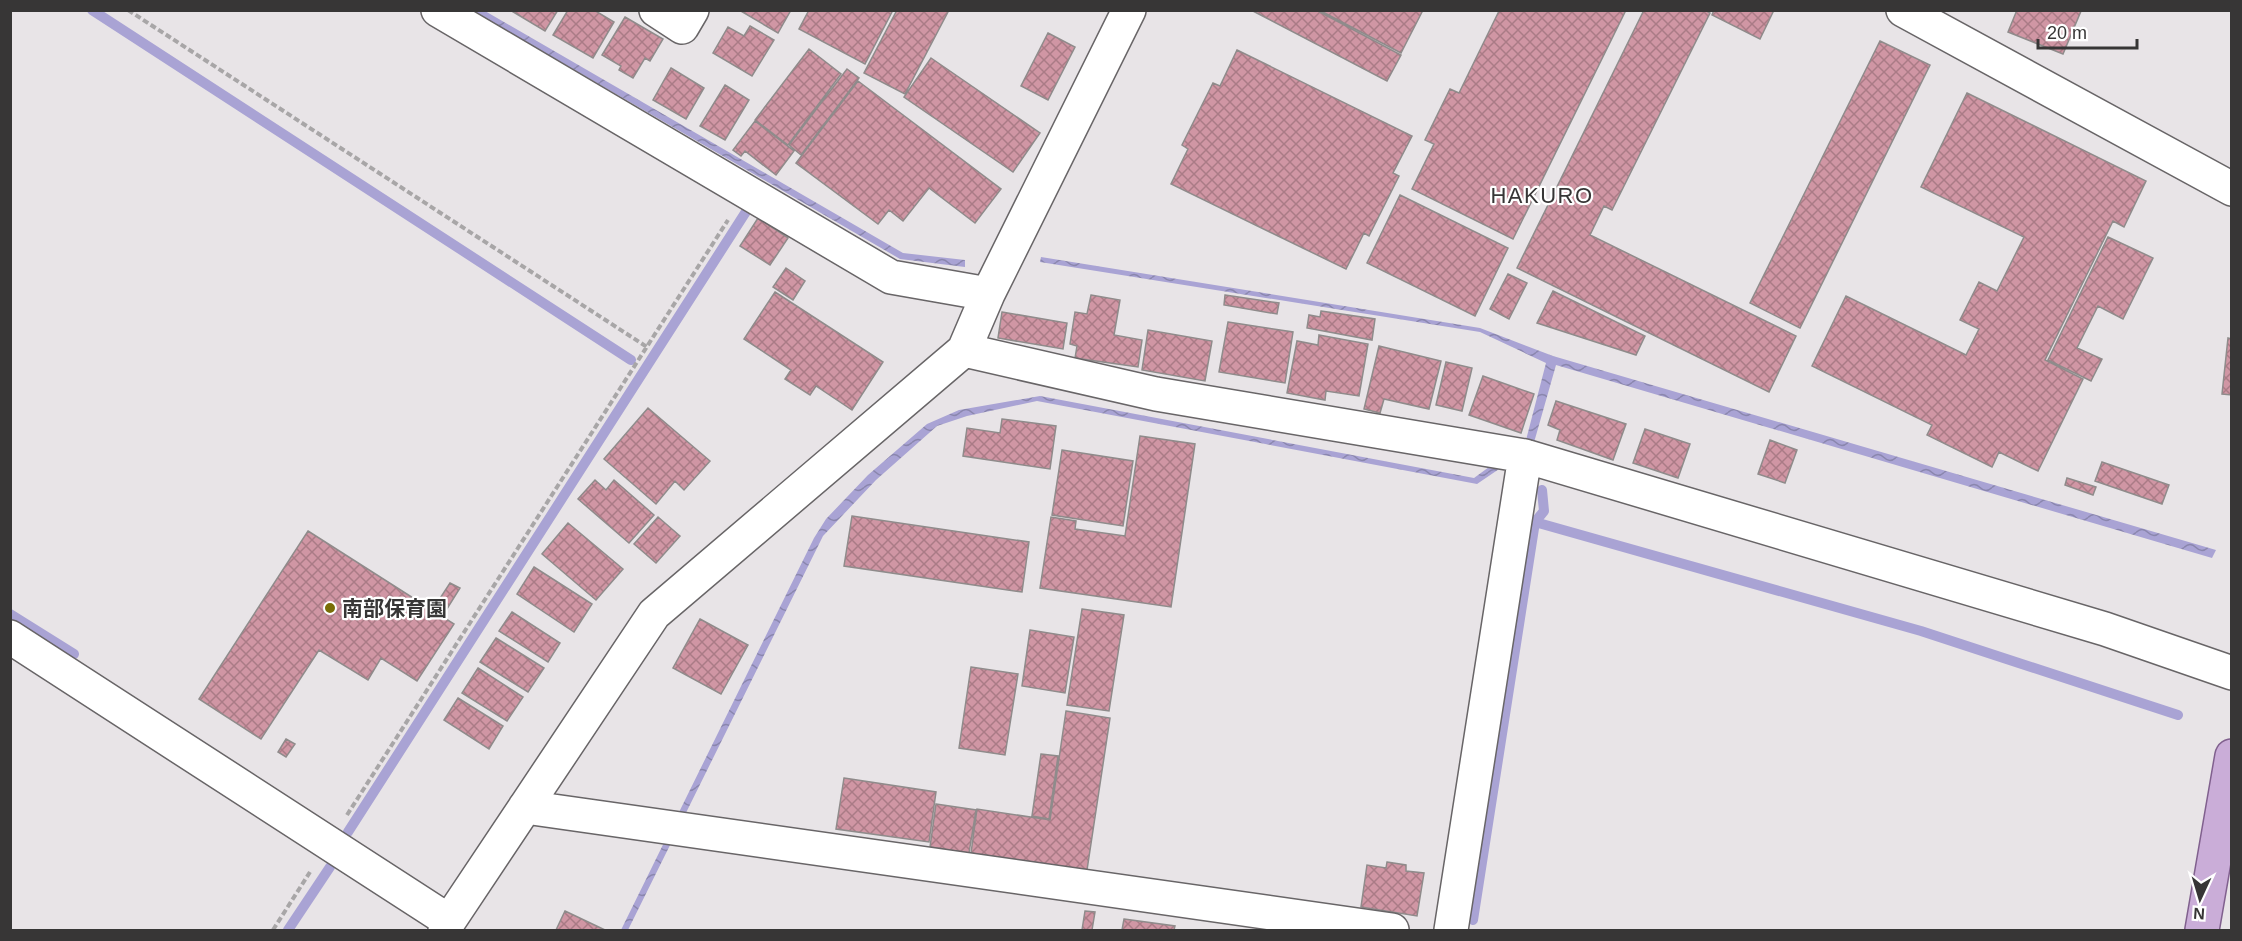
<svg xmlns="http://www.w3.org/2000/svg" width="2242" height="941" font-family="Helvetica,'Noto Sans JP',sans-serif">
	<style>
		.water { fill: url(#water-waves) }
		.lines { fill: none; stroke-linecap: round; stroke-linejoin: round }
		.stream { stroke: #a9a3d4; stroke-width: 10 }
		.building { fill: url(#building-cross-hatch); stroke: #8f8b8b; stroke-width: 1.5 }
		.minor-casing { stroke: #686567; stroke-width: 36 }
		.major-casing { stroke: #80608e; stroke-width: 36 }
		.path { stroke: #a8a6a7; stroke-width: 4; stroke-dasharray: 6 3; stroke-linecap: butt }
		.minor { stroke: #fff; stroke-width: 33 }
		.major { stroke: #caadd8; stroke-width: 33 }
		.poi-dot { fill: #796d07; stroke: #fff; stroke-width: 2 }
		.labels { text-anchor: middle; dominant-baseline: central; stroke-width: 4.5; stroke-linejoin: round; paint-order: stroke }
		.poi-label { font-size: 21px; font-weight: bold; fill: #373636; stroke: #fff; text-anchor: start }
		.neighbourhood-label { font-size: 22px; letter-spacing: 1.5px; fill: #373636; stroke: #fff }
	</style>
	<defs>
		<pattern id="water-waves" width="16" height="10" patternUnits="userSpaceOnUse" patternTransform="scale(1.5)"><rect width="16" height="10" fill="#a9a3d4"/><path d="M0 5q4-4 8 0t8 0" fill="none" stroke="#8a86ad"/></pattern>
		<pattern id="building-cross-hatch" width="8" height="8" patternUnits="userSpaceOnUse" patternTransform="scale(1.5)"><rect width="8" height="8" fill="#d096a4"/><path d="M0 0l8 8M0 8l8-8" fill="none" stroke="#aa7b86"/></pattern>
	</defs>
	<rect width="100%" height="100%" fill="#e8e4e7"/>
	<path class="water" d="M473,11H485L903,253L965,260V267L900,259Z
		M1041,257L1480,328L1553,356L2216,550L2212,558L1556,365L1533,446L1477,484L1037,401L967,416L937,426L876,480L823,536L628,930H621L814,538L826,519L868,475L927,424L959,410L1040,396L1474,478L1526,440L1546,363L1480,332L1040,262Z"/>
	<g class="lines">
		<path class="stream" d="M92,10L631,360
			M1535,522L1921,631L2178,715
			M10,614L74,654
			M348,832L749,207
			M1473,920L1535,522L1544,511L1542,490
			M288,930L330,867"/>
	</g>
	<path class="building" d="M510,10H558L545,31Z
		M568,10H594L614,22L593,58L553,35Z
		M739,10H791L778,33Z
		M809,10H893L865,64L799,29Z
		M897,10H949L905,94L864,73Z
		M1251,10H1316L1401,55L1387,81Z
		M1319,10H1423L1401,53Z
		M1498,10H1626L1513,239L1412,189L1434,144L1425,140L1450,89L1459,93L1499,11Z
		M1644,10H1705L1710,13L1612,210L1604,206L1590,235L1796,336L1769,392L1517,268Z
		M1714,10H1774L1760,39L1712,15Z
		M2017,10H2079L2081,11L2063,54L2008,32Z
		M625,17L663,39L650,61L645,58L633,78L619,70L621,66L602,55Z
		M750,26L774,40L752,76L713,53L728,27L744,36Z
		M1048,33L1075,47L1048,100L1021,86Z
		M1880,41L1930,65L1800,328L1750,303Z
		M809,49L841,74L788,145L755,120Z
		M1237,50L1412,136L1393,173L1399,176L1369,236L1364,233L1346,269L1171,184L1188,149L1182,145L1213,83L1220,86Z
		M931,58L1040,133L1013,172L904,97Z
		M671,68L704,88L686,119L653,100Z
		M847,69L859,78L801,155L789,145Z
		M858,81L1001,189L975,223L929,188L903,221L889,210L878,224L796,163Z
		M725,85L749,100L725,140L700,126Z
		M1967,93L2146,181L2124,227L2113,221L2045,360L2083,379L2038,471L1999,452L1992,467L1927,435L1932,425L1812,366L1846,296L1966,355L1979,329L1960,320L1979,282L1997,291L2024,237L1921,187Z
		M755,121L794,151L776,175L745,151L741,156L733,150Z
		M1400,195L1508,248L1475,316L1367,263Z
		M758,218L788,238L770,265L740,246Z
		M2108,237L2153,258L2123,319L2098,306L2077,348L2102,359L2091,381L2048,360Z
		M786,268L805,281L793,300L773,287Z
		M1508,274L1527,283L1509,319L1490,309Z
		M1553,291L1645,336L1636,355L1537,323Z
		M775,292L883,362L852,410L816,386L810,395L785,379L791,370L744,339Z
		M1091,295L1120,300L1114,335L1142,340L1138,367L1075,358L1077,346L1070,344L1075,312L1087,314Z
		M1225,295L1279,303L1277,314L1224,305Z
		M1321,311L1375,319L1372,340L1307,328L1309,315L1320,317Z
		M1002,312L1067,323L1063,349L998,338Z
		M1228,322L1293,332L1285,383L1219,372Z
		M1148,330L1212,341L1205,381L1142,370Z
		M1319,335L1368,344L1359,396L1326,391L1325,400L1287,393L1297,341L1318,345Z
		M2228,338L2232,339V395L2222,394Z
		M1379,346L1441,361L1429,409L1384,399L1380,413L1364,409Z
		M1446,362L1472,368L1462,411L1436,405Z
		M1483,376L1534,394L1521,433L1469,415Z
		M1556,401L1626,424L1613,460L1557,440L1560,430L1548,425Z
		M648,408L710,461L684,490L675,481L656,504L604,459Z
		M1002,419L1056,426L1050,469L963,456L967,428L1000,433Z
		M1645,429L1690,444L1678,478L1633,463Z
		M1140,436L1195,444L1171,607L1040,588L1051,517L1076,521L1075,529L1125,536Z
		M1770,440L1797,450L1785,483L1758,474Z
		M1062,450L1133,461L1123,526L1052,515Z
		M2102,462L2169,485L2162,504L2095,481Z
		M2067,478L2096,487L2093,495L2065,485Z
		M595,480L606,490L614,480L654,515L629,543L578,499Z
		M852,516L1029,542L1022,592L844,566Z
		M658,517L680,536L656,563L634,544Z
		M568,523L623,569L596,600L542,554Z
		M308,531L454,624L417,681L381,658L368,680L319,650L261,739L199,699Z
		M534,567L592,604L574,632L517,594Z
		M450,583L460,588L445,612L435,606Z
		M1082,609L1124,615L1109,711L1067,705Z
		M512,612L560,643L548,662L499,631Z
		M700,619L748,645L721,694L673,668Z
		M1030,630L1074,637L1065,693L1022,686Z
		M496,638L544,668L528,692L480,662Z
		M971,667L1018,674L1005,755L959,748Z
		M478,668L523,697L507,721L462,693Z
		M458,698L503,726L489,749L444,720Z
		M1066,711L1110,718L1087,870L971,853L977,809L1050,820Z
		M286,739L295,744L286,757L278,752Z
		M1041,754L1058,756L1049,819L1032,816Z
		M844,778L936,792L929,842L836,829Z
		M936,804L976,810L969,853L930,847Z
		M1387,862L1406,865V871L1424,873L1417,916L1361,907L1367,865L1386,868Z
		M565,911L605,930H556Z
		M1085,911L1095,912L1092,930H1082Z
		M1124,919L1175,926L1174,930H1122Z"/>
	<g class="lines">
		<g class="minor-casing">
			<path id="minor" d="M438,10L891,277L988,294
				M656,10L682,27L692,10
				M1903,10L2232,189
				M964,350L1156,394L1525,456L2105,629L2232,673
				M10,637L449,921
				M525,807L1392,930
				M445,930L449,921L654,614L964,350L988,294L1129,10
				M1451,930L1525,456"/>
		</g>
		<g class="major-casing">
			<path id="major" d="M2202,930L2232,756"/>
		</g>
		<path class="path" d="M128,10L647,347
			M347,815L728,220
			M273,930L310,872"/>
		<use href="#minor" class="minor"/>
		<use href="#major" class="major"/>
	</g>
	<circle class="poi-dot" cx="330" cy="608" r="6"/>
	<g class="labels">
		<g class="poi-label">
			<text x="342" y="608">南部保育園</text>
		</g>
		<g class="neighbourhood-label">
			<text x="1542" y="195">HAKURO</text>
		</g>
	</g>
	<rect width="2242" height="941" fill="none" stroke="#373636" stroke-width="24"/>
	<g transform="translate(2200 899) rotate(184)" stroke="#ffffff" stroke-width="4.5" paint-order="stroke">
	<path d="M0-4.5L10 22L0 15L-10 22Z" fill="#373636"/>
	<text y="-9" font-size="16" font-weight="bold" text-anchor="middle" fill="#373636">N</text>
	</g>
	<path d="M2038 39v9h99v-9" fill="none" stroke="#373636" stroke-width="3"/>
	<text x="2047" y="39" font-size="18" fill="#373636" stroke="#ffffff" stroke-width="4.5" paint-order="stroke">20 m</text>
</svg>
